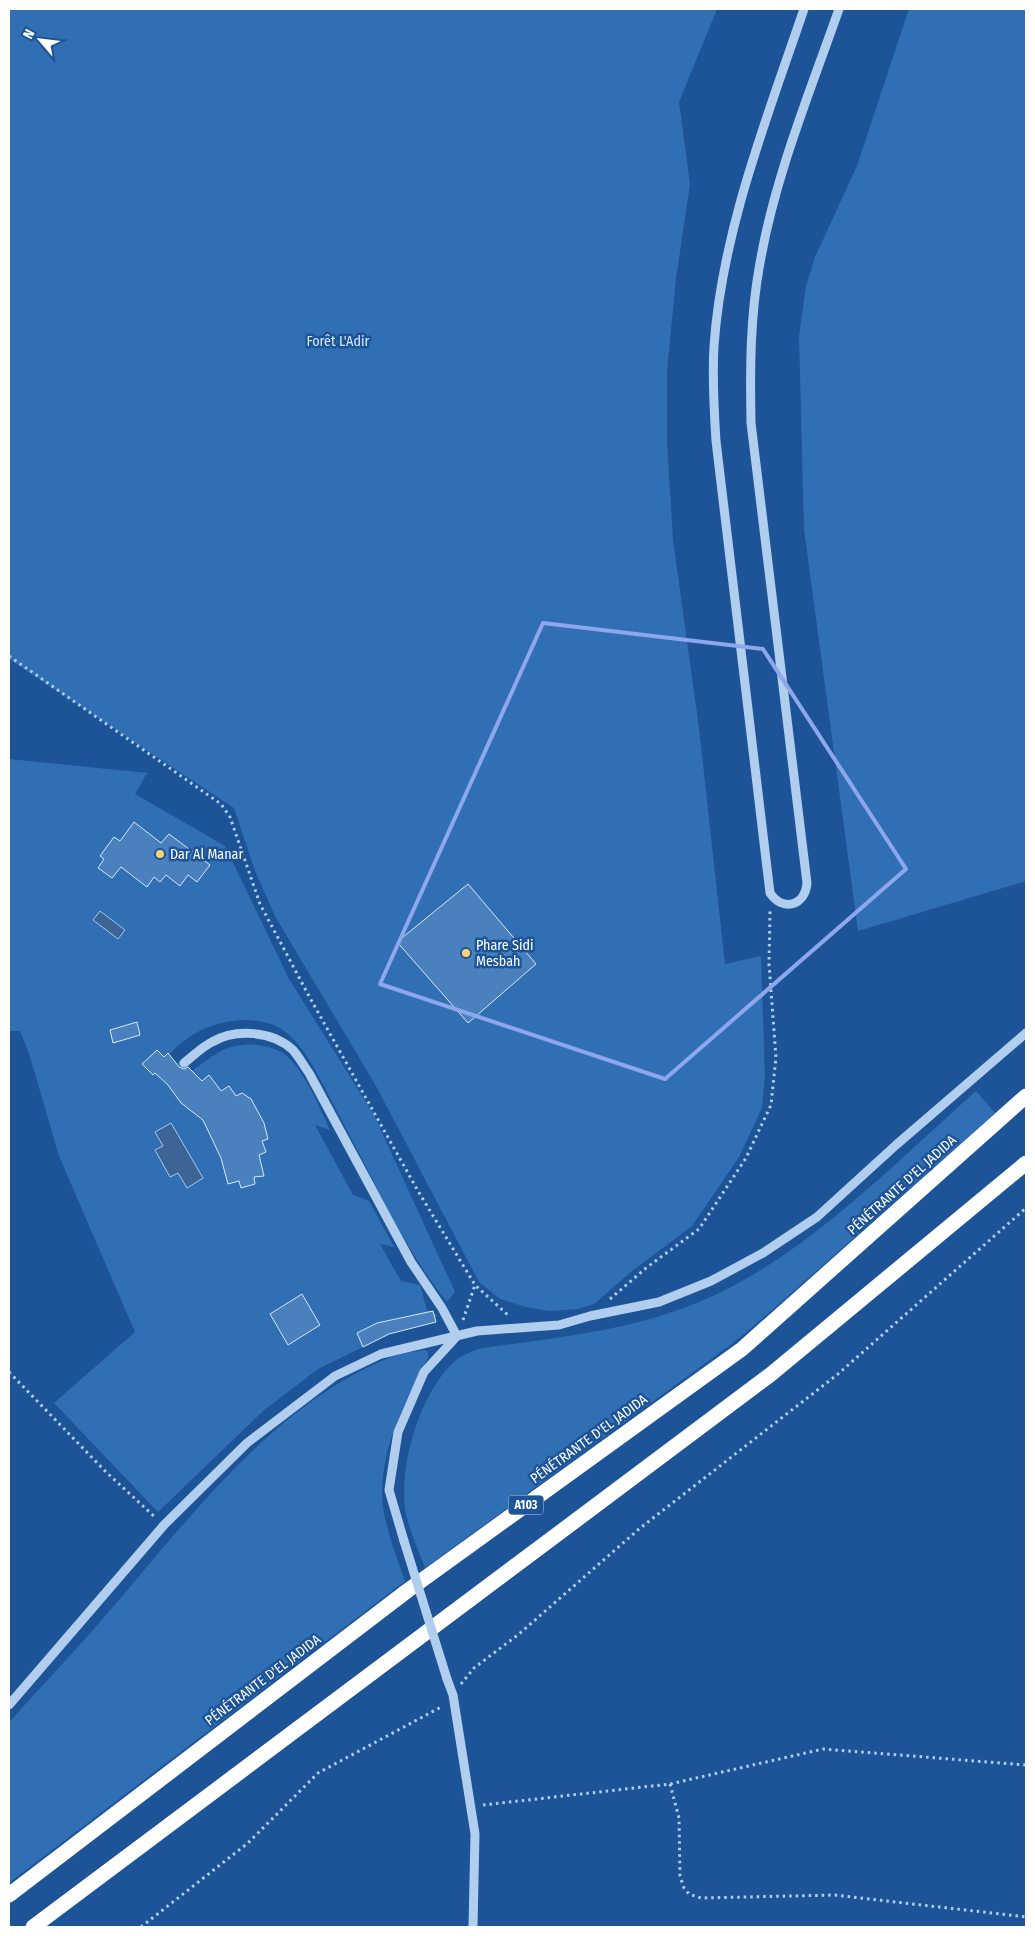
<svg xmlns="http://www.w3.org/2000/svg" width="1035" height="1936" font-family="'Fira Sans Condensed',sans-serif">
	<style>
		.green { fill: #316fb4 }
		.water { fill: #3c6494; stroke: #a4c9f1 }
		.building { fill: #4a80be; stroke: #d7e8fb }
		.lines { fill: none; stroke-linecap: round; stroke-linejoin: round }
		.path { stroke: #b1ceef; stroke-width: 3; stroke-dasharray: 2.5 4; stroke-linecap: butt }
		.minor { stroke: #b1ceef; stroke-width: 9 }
		.highway { stroke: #fff; stroke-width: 15 }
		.minor-bridge { stroke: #b1ceef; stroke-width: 9 }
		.marked { fill: none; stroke: #8ea6ec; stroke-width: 4; stroke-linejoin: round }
		.poi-dot { fill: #ffd26f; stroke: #1c5497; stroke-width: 2 }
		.labels { text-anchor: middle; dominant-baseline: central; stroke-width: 5; stroke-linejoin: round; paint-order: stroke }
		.shield { fill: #1c5497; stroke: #bbcce0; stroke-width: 1 }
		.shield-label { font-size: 12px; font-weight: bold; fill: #fff }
		.park-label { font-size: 14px; fill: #d7e8fb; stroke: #1c5497 }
		.poi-label { font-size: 14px; fill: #fff; stroke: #1c5497; text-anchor: start }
		.street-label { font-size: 14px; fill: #fff; stroke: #1c5497 }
	</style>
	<rect width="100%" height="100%" fill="#1c5497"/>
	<path class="green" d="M9,9H717L679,102L690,184L676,279L667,371V442L673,540L699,728L725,964L761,956L765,1076L762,1108L739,1157L692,1226L632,1271L594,1304L578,1309L549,1311L526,1307L500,1299L479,1282L376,1086L275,916L255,871L234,808L9,659Z
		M909,9H1026V881L858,931L804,529L799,336L806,286L815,257L857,166Z
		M9,759L147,773L135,794L225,846L289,979L374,1115L455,1292L447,1302C402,1246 373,1178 339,1115C325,1089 307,1047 283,1030C259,1014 220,1019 196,1033C186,1038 177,1047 169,1054L177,1063L181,1060L192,1071C201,1065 211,1056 221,1051C241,1041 274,1042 290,1059C307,1077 320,1108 330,1130L315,1125L353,1195L369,1201L394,1247L380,1244L401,1281L420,1285L427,1310L437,1315L430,1323L419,1326L416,1314L377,1323L357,1333L363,1347L318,1369L263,1411L158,1512L54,1403L135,1332L59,1156L29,1053L20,1031H9Z
		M976,1091L995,1113L771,1311L733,1343L425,1568C419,1551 410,1532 406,1514C397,1468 421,1389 457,1359C463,1355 471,1352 478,1349C543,1339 613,1333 675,1311C790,1273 887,1170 976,1091Z
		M425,1350L428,1352V1358C404,1403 377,1454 383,1507C387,1532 397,1558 405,1581L9,1883V1723C38,1689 70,1657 100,1622C183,1527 270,1405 391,1357C402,1353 414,1352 425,1350Z"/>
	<path class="water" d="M100,911L125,930L118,939L93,920Z
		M171,1123L203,1178L187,1188L178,1173L170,1177L155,1150L163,1146L155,1132Z"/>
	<path class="building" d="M134,822L161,843L169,834L210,865L197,882L188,875L180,886L166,875L160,882L154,877L147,887L121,867L112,878L98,868L104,859L100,856L114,837L120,841Z
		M468,884L536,964L468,1023L397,942Z
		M137,1022L140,1035L113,1043L110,1030Z
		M157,1050L164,1057L168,1053L179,1067L184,1069L188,1067L202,1081L209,1075L221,1091L229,1086L236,1096L242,1093L251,1099L264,1123L268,1139L262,1141L266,1152L259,1155L264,1176L254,1177L255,1184L241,1188L239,1181L228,1184L221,1158L203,1120L181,1103L168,1085L155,1073L153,1075L142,1064Z
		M302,1294L320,1325L288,1345L270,1314Z
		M433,1311L436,1322L389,1334L363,1347L357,1333L377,1323Z"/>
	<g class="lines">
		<path class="path" d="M9,656L221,804L230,817L260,904L310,998L418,1191L475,1285L508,1315
			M610,1299L646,1268L699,1229L746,1158L771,1105L776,1057L769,964L770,911
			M463,1320L475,1285
			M9,1372L106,1472L156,1518
			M461,1684L474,1668L519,1634L639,1529L838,1374L1026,1208
			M670,1784L679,1818L680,1876L684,1888L689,1894L701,1898L835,1895L1026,1917
			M483,1805L670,1784L823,1749L1026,1765
			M141,1927L248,1843L318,1773L443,1706"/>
		<path class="minor" d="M804,9C767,118 722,231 714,346C712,378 714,410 716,441L770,893C783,912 805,906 807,883L751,423C750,369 750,316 760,263C775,176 810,92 839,9
			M184,1063C193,1056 202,1047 212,1042C236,1028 273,1031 293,1050C299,1057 304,1066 309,1073L411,1262L442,1308L457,1336L424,1372L398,1432L389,1490L404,1541
			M447,1679L453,1695L475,1834L473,1927
			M9,1705L164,1525L247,1443L335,1376L381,1354L477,1331L559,1325L590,1316L659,1302L711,1281L763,1253L817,1217L896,1145L1026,1033"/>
		<path class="highway" d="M9,1895L407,1591L742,1349L1026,1096
			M33,1927L770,1375L1026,1163"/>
		<path class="minor-bridge" d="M404,1541L447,1679"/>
	</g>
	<path class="marked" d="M543,623L763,649L906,869L665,1079L380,984Z"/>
	<g class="poi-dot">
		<circle cx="160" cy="854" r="5"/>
		<circle cx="466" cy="953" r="5"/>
	</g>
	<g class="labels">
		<rect class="shield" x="508.5" y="1495.5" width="35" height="19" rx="4"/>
		<g class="shield-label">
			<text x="526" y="1505">A103</text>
		</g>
		<g class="park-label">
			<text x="338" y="341">Forêt L'Adir</text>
		</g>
		<g class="poi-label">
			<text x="170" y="854">Dar Al Manar</text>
			<text x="476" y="945">Phare Sidi<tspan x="476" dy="16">Mesbah</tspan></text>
		</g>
		<g class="street-label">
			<text transform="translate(902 1185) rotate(-42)">PÉNÉTRANTE D'EL JADIDA</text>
			<text transform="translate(589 1439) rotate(-36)">PÉNÉTRANTE D'EL JADIDA</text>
			<text transform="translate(263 1680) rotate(-37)">PÉNÉTRANTE D'EL JADIDA</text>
		</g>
	</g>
	<rect width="1035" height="1936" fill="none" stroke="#ffffff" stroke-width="20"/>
	<g transform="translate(40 40) rotate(298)" stroke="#1c5497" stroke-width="4" paint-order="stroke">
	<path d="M0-4L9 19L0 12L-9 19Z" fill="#ffffff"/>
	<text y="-8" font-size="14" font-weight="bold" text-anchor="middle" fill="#ffffff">N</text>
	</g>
</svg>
